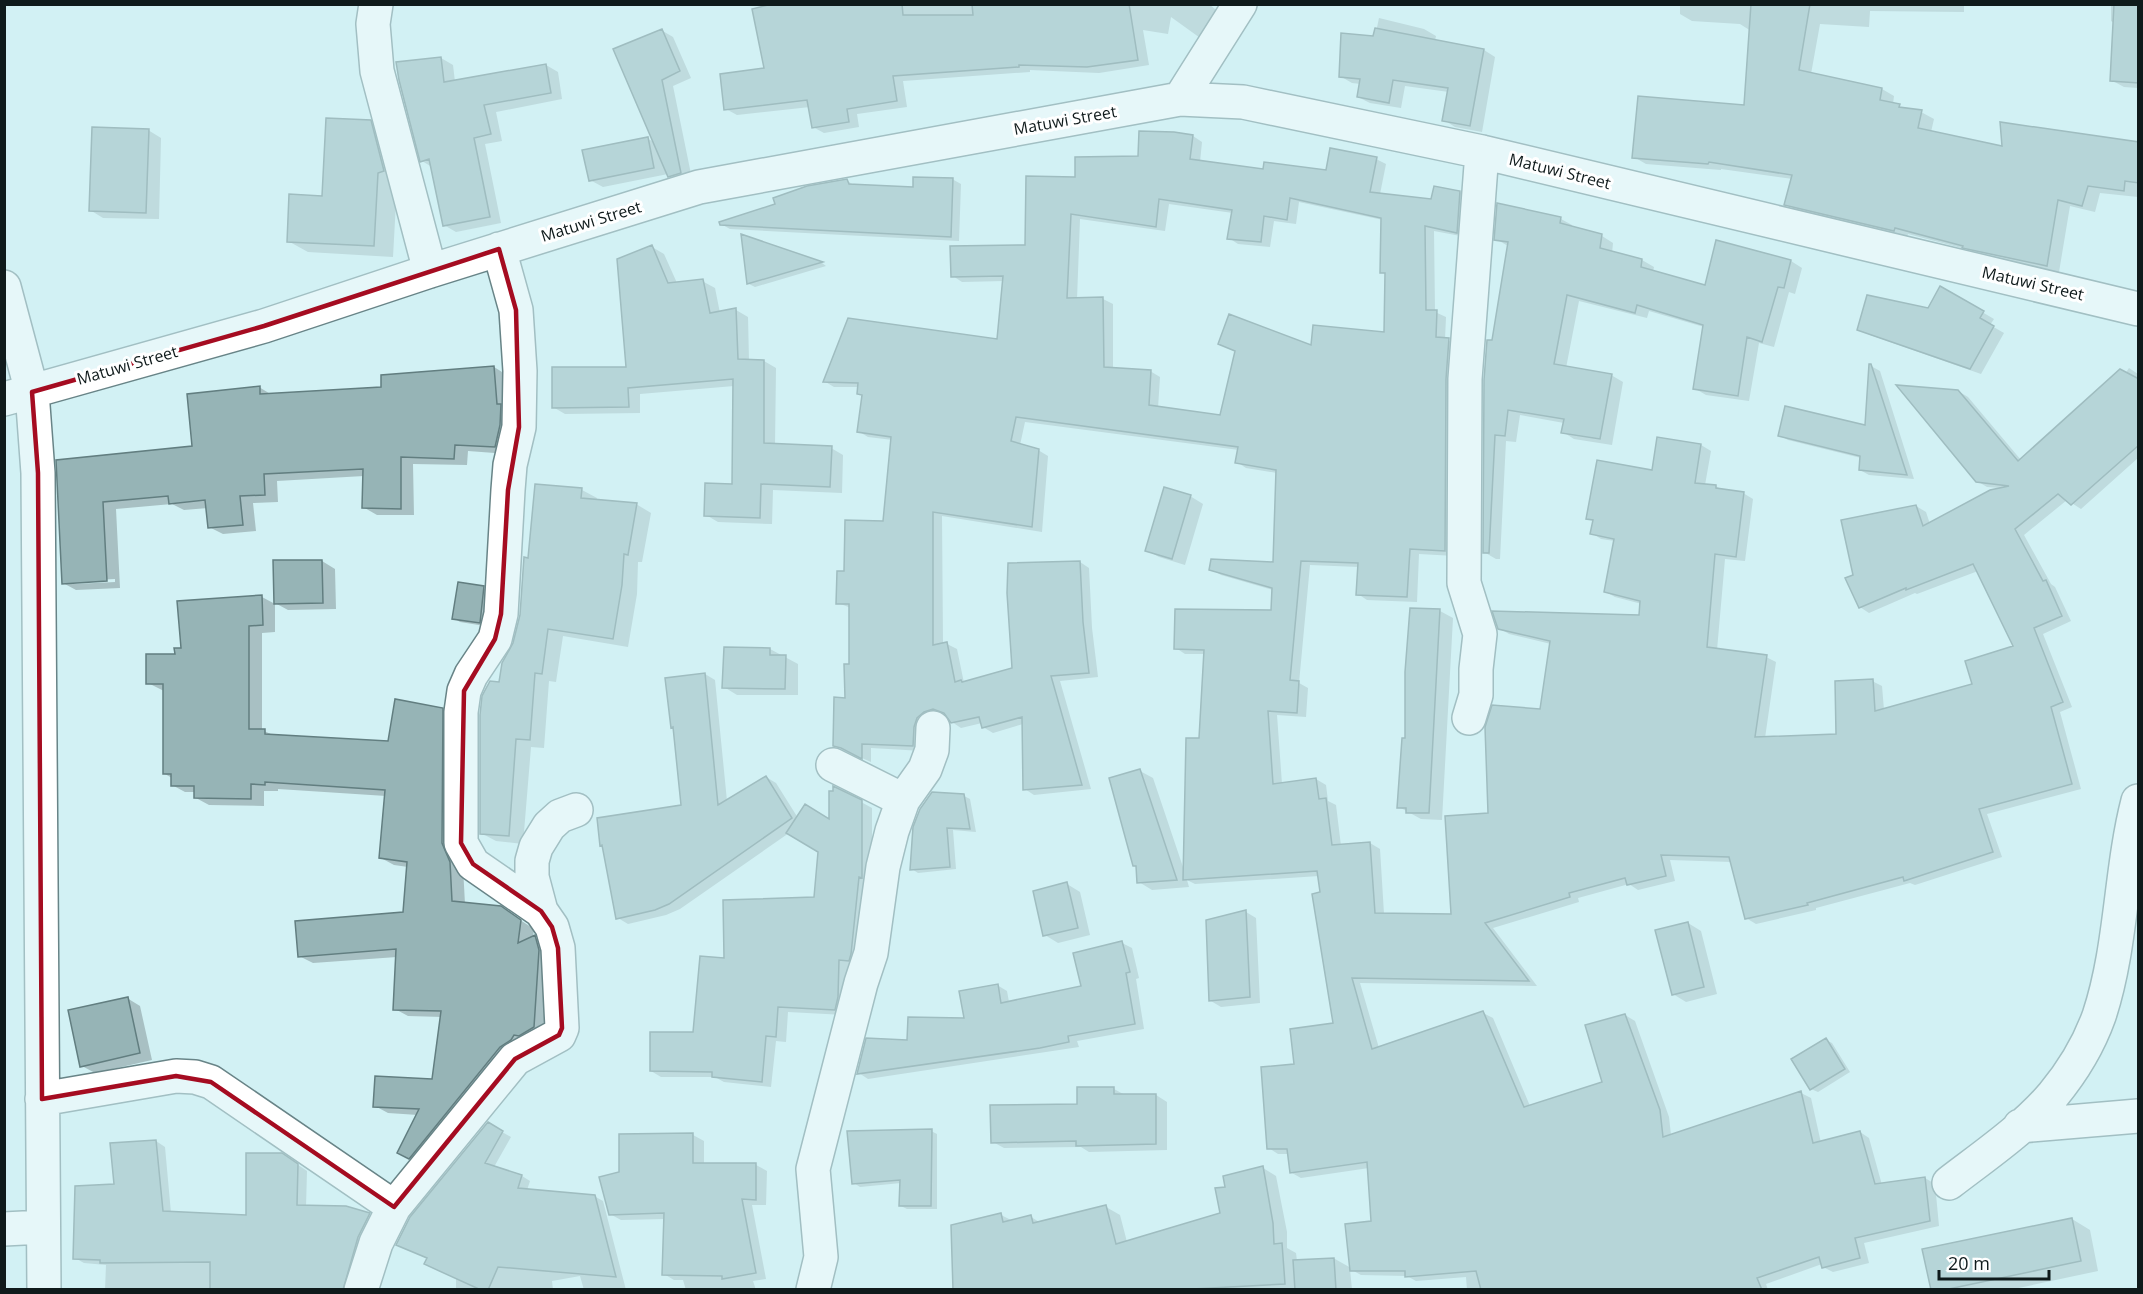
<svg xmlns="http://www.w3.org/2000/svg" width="2143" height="1294" font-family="'Open Sans',sans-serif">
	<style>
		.shadow { fill: #0003; fill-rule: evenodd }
		.building { fill: #96b4b6; stroke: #627e80; stroke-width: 1.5; fill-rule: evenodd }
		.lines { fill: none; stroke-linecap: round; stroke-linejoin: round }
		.minor-casing { stroke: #688487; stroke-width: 36 }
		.minor { stroke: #fff; stroke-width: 33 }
		.marked { fill: none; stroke: #a50c21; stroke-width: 4.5; stroke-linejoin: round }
		.labels { text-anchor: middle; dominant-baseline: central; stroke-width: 6; stroke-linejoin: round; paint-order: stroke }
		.street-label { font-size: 16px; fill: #0f1a1b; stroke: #fff }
	</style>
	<rect width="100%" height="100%" fill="#d2f1f4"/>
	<path class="shadow" d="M778,4H1209L1222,15L1203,40L1171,17L1168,34L1143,30L1149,65L1099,73L1030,70V72L903,81L907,107L857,114L859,127L824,133L813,127L810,107L737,115L726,109L766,70Z
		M1680,4H1964V12L1870,11L1869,27L1820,24L1811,74L1882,89L1894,96L1893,104L1906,109L1921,112L1934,119L1931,132L2003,148L2138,143V197L2100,193L2095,212L2070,206L2059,272L1976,254L1969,250L1908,234L1907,237L1799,212L1786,204L1793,179L1721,169V170L1646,164L1634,157L1746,106L1751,31L1740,24L1692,21L1680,14Z
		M2111,4H2138V88L2124,87L2111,80L2114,23L2111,21Z
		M1379,18L1424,29L1436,36L1435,41L1484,50L1495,57L1482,132L1455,127L1444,120L1449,92L1405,86L1401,108L1370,103L1358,97L1361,84L1352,83L1340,76L1375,37Z
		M661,30L673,37L691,78L673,86L692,179L681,183L668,174L603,187L590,180L648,139L654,142Z
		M441,58L453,65L455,82L546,65L558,72L562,99L496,112L502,141L485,144L501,223L456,232L444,225L432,167L422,161Z
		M370,122L390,133L397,184L393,257L308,252L288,241L323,197Z
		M148,130L161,138L159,219L103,218L90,210Z
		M1193,136L1202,142L1200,162L1264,171L1327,172L1376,159L1386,164L1380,194L1433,201L1460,192L1469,198L1466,237L1434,231L1435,312L1446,317L1445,339L1458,345L1455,556L1419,554L1417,602L1367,600L1358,594L1359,567L1310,565L1299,683L1308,688L1306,717L1277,715L1282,784L1316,779L1326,785L1328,801L1336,805L1341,846L1370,843L1380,849L1384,914L1453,915L1490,815L1541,711L1551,644L1509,634L1499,628L1640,617L1642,604L1615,597L1606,592L1615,541L1601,539L1592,533L1594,521L1588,518L1653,471L1658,439L1701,445L1711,451L1705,485L1715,486L1723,490L1743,493L1753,499L1745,561L1725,559L1717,650L1766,657L1776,662L1765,738L1838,736L1872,681L1882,686L1884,710L1974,685L2015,647L1978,571L1917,594L1915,593L1869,613L1860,607L1855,576L1916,506L1926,512L1930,524L2000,488L1987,487L1977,481L1958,391L1968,397L2021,460L2125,374L2129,368L2138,374V458L2081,509L2067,500L2024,535L2051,584L2055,587L2071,621L2043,634L2072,707L2060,712L2081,789L1987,814L2002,857L1915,885L1910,883L1816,908V910L1756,924L1746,918L1732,862L1670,860L1675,881L1638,890L1629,884L1578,898L1579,902L1493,928L1537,986L1360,983L1379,1048L1483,1013L1493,1018L1530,1106L1603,1083L1625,1015L1635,1021L1669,1117L1671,1135L1801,1093L1811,1098L1821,1143L1860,1132L1869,1138L1882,1185L1925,1178L1935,1184L1939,1226L1864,1243L1869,1263L1833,1272L1823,1267L1822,1264L1766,1284L1768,1290H1467L1466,1277L1416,1281L1407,1276L1361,1275L1350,1269L1352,1290H996L1001,1215L1013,1221L1031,1217L1041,1223L1106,1207L1120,1215L1127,1242L1222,1214L1227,1188L1263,1168L1276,1176L1287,1232V1248L1296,1253L1297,1261L1335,1259L1351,1268L1373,1222L1369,1168L1301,1178L1292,1173L1289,1154H1278L1269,1148L1296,1066L1335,1024L1319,876L1195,884L1187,880L1189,887L1152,890L1139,882L1138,867L1135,865L1140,771L1153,778L1185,873L1201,740L1205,654H1185L1176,648L1272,612L1273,590L1221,575L1211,569L1274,563L1277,473L1246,468L1237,462L1239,450L1025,422L1020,445L1038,450L1048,456L1042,532L942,516L943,645L947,644L957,649L964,683L1013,669L1080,562L1089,568L1092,628L1098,677L1060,681L1091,789L1034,795L1025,789L1023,724L993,733L983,727L982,723L961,728L952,722L945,714L935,716L923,751L871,748V762L835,746L847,699L850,665L851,608L838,603L845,572L884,522L893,440L868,437L858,431L863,396L858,393L859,387H834L824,381L998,341L1004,281L962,282L953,276L1026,246L1076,178L1140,157ZM1299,202L1383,220L1382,272L1387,275L1385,334L1312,347L1219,343L1236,352L1221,416L1158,408L1160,377L1150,371L1113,369V304L1103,299H1077L1080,219L1165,231L1169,204L1233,213L1229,238L1238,244L1270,247L1274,221L1296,224Z
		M952,179L961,184L959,241L730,229L721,224L847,181L856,186L914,188Z
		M1561,219L1572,225V228L1602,236L1613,243L1612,253L1642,260L1654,267L1653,272L1706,287L1791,261L1802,268L1795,294L1789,292L1774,347L1759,343L1749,401L1706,395L1694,388L1704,327L1649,311L1647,318L1579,301L1566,368L1611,375L1623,382L1612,445L1574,439L1563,432L1564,423L1520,415L1516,442L1506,441L1500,559H1496L1484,552L1494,342L1508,246L1496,239Z
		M742,236L822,263L826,266L755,287L749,284Z
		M652,247L664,254L677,283L702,281L715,288L720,313L736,310L748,317L749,361H764L776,368L775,445L831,448L843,455L842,493L773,490L772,524L718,522L706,515L734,485V386L640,394V413L565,414L553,407L628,369Z
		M1941,288L1994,319L1990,325L2004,333L1981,374L1870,335L1859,329L1929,310Z
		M1871,366L1880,371L1914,479L1869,475L1860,470L1861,458L1788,440L1779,435L1867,427Z
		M494,367L507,375L508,454L468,451L467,465L413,464L414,515H377L363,507L364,476L277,481L278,502L253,503L256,531L223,534L209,527L208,508L184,510L172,504L116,509L120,588L76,590L63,583L57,461L194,447L259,387L272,395L383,388ZM115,579V582L74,584V581Z
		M536,486L582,490L597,498L596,501L636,504L651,513L642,562H638L637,594L628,647L563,636L556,682L549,681L544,748L531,747L523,844L496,841L481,833L500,683L515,644L521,619L529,559Z
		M1190,496L1203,504L1185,565L1159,557L1146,550Z
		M322,561L335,569L336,609L288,610L275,603Z
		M483,588L489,591L485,626L460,622L454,618Z
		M262,597L275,604V632L262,633V730L275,736L389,742L442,709L455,717L465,904L514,916L534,929L533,938L535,937L548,944L546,1035L412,1160L399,1153L418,1115L388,1113L375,1106L433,1081L442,1017L408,1016L395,1009L397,957L313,963L299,956L405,914L408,867L394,865L381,858L386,796L278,789V791H264V806L209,805L196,798V792H185L172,785V778L165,774L164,691L148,683L182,649Z
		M1440,611L1453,618L1442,820L1421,819L1399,807Z
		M770,649L798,664V695H737L724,687Z
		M705,674L715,680L727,801L766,777L776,783L798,818L831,821L861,802L872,808V882L859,966L849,965L848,1003L845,1015L788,1012L786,1042L776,1041L771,1087L724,1082L715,1077H661L651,1071L694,1033L726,960L816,899L820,852L789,833L680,909L666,915L628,924L618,918L604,846L602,845L683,806L675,728L672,727Z
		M964,796L970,799L976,832L953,830L956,869L918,873L912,869Z
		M1067,884L1080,892L1090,935L1058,943L1045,935Z
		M1246,912L1256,918L1260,1003L1221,1007L1211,1001Z
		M1688,923L1701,931L1717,994L1686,1002L1673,994Z
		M1122,943L1132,948L1139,978L1136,979L1144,1029L1077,1041L1079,1047L868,1079L859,1073L908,1041L966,1020L997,985L1007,991L1009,1002L1083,987Z
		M127,998L140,1006L152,1060L95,1073L82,1066Z
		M1826,1040L1832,1043L1850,1072L1818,1092L1811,1089Z
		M1114,1089L1125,1095H1156L1167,1102V1150L1089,1152L1081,1147L1004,1148L993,1142Z
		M488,1124L511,1137L494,1167L522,1176L530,1181L527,1190L594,1196L603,1201L626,1290H584L580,1276L552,1281L553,1290H456V1278L428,1259L398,1245Z
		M931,1131L937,1134V1209H907L901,1206V1183L860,1187L854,1183Z
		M693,1135L704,1141V1164L756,1165L767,1171L766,1205H752L766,1279L753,1281L756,1290H686L683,1280H674L664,1274L665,1219L621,1220L610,1214L621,1173Z
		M156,1141L165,1147L171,1213L247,1216L291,1160L307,1171L306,1207L345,1208L369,1215L378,1220L350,1290H105L106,1265L84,1263L75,1258L115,1185Z
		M2072,1219L2090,1230L2098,1271L2009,1290H1933Z"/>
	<path class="building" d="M772,4H902L903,15H973L972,4H1129L1138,60L1087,67L1019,65V67L893,76L897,101L847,109L849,122L812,128L807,100L724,110L720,74L764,68L752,9Z
		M1751,4H1810L1799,70L1882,88L1880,100L1900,104L1899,107L1922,110L1918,128L2002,146L2000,122L2139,142V183L2125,181L2124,191L2088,186L2082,206L2058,200L2047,266L1962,248L1963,246L1895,228L1894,231L1784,205L1792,175L1709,162L1708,164L1632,158L1638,96L1744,105Z
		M2114,4H2139V83L2110,81Z
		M1375,28L1484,49L1470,126L1442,121L1448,88L1393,80L1389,103L1357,97L1360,79L1339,77L1341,33L1373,36Z
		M662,29L680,71L662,80L681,173L668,177L613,49Z
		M441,57L444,82L546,64L551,93L484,105L491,134L474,138L490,217L443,226L429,159L420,162L399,80L396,62Z
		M326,118L371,120L384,171L378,173L374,246L287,242L289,194L322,196Z
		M92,127L149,129L146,213L89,211Z
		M1139,131L1174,132L1193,135L1190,159L1263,169L1264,162L1326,170L1330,148L1377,157L1370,192L1431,199L1434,186L1460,191L1457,233L1425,226L1426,310H1437L1436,337L1449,338L1446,379L1445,551L1410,549L1407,597L1356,595L1358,563L1301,561L1290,680L1299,681L1297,713L1268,711L1273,784L1316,778L1319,799L1326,798L1332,845L1370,842L1375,913L1451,914L1445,816L1488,813L1485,727L1492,705L1540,709L1550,641L1498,629L1492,611L1639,615L1640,601L1604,592L1614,539L1590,534L1593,520L1586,519L1597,460L1652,470L1657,437L1701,444L1695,483L1716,485V488L1744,492L1736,557L1715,554L1707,647L1767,655L1755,737L1836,734L1835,681L1873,679L1875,711L1972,684L1965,661L2013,646L1973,564L1906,590V588L1859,608L1845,578L1853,575L1841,520L1916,505L1923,526L1990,490L2009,486L1976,482L1896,385L1958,390L2018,461L2120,369L2139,379V445L2071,505L2058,494L2015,529L2043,581L2046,580L2062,616L2034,628L2063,702L2051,707L2072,784L1979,809L1993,852L1904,881L1903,877L1807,903L1808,905L1745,919L1729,857L1661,855L1666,876L1627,885L1625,878L1569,893L1570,897L1485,923L1529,981L1352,978L1372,1049L1483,1011L1524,1107L1602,1082L1585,1025L1625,1014L1660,1110L1663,1137L1801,1091L1813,1143L1860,1131L1875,1184L1925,1177L1930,1221L1855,1238L1860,1258L1822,1268L1819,1257L1757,1278L1762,1290H1481L1476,1271L1405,1277V1271H1350L1345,1224L1371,1221L1367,1162L1290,1173L1287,1149H1267L1261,1067L1294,1064L1290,1029L1333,1023L1312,894L1320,892L1317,871L1183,880L1186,738H1199L1204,650L1174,649L1175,609L1271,610L1272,588L1209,570L1211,559L1273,562L1276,470L1235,463L1238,447L1016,417L1011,441L1039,449L1032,527L933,512V645L947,642L955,682L961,680L962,682L1012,668L1007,593L1008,563L1080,561L1083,622L1089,673L1051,676L1082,785L1023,790L1022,717L982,728L979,717L951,723L944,713L933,709L924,712L917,718L914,727L913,746L862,744V759L841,748L833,746L834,697L845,698L844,664H849V604H836L837,571H844L845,520L883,521L891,437L857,432L862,395L857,394L858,383L823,382L848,318L997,339L1003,276L951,277L950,246L1025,245L1026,176L1075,177V157L1138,156ZM1290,198L1381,218L1380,273H1385L1384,332L1313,325L1311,345L1229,314L1218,344L1235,351L1220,415L1149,405L1151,370L1104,367L1103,297L1067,298L1071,214L1156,227L1159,199L1232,210L1227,239L1261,242L1264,216L1287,220Z
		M648,137L654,168L589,181L582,150Z
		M913,177L953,178L951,237L720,225L719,222L775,204L773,198L807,186L847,179L849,184L913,187Z
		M1497,203L1561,217L1560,223L1602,234L1600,248L1642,259L1641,267L1705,285L1716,240L1791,260L1784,288L1778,287L1762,342L1747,337L1738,396L1693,389L1703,325L1637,305L1635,313L1567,295L1554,364L1612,374L1600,439L1561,433L1564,419L1508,410L1505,436L1495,435L1489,553H1483L1484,380L1487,340H1492L1508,242L1494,240Z
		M741,234L823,262L747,284Z
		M652,245L668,283L703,279L710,313L736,308L738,359L764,360V443L832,446L830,487L761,484L760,518L704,516L705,483L732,484L733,379L628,388L629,407L552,408V367H626L617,259Z
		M1940,286L1984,311L1980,318L1994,326L1970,369L1857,330L1867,295L1928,308Z
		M1869,364H1871L1907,475L1859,470L1860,456L1778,436L1785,406L1865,425Z
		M494,366L497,404H501L500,425L495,447L455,445L454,459L401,457V509L362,508L363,469L264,474L265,495L240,496L243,525L208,528L205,500L169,504L168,496L103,502L107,581L62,584L56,460L192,446L187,394L260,386V394L381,387V375Z
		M535,484L582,488L581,498L637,503L628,555L624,554L622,585L613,639L548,629L542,674L535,673L530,740L516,739L509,836L480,834V715L482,696L490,681L499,682L502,663L513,643L520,615L524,557L528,558Z
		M1164,487L1191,495L1172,559L1145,551Z
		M273,560H322L323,603L274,604Z
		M458,582L484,586L480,623L452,619Z
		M262,595L263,625L249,626V729H265V734L388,741L395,699L443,708L442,843L450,862L452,901L501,906L521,920L518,943L535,935L539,950L534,1027L519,1036L514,1035L511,1040L500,1047L409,1159L397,1153L419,1109L373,1107L375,1076L432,1079L441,1011L393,1010L396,949L298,957L295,921L403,912L407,862L379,858L385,790L265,782V785L251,784V799L194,798V786H171V774H163V684H146V654H175L174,648H181L177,601Z
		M1410,608L1440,609L1429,813H1406V808H1397L1402,738H1405V672Z
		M724,647L770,648V655H786L785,689L722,688Z
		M705,673L718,805L766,776L792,818L669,904L655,910L616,919L602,845L600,846L597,818L681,805L673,727L671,728L665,678Z
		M1140,769L1177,880L1137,883L1136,866H1133L1109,778Z
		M833,786L862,800V878L859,877L851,954L849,961L839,960L838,997L835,1010L778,1007L776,1037L766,1036L762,1082L712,1077V1072L650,1071V1032H693L700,956L724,958L723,900L814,897L818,852L786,833L805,804L829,819V791H833Z
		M932,792L964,794L970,829L947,828L950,867L910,870L913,827L920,809Z
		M1067,882L1078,928L1043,936L1033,891Z
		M1246,910L1250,997L1209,1001L1206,920Z
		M1688,922L1704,987L1672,995L1655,930Z
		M1122,941L1130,972L1126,973L1135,1024L1068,1036L1069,1042L1040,1048L857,1074L866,1038L907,1040L908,1017L964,1018L959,991L998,984L1001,1003L1081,986L1073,953Z
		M128,997L140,1053L80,1067L68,1010Z
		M1826,1038L1845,1069L1810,1090L1791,1059Z
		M1077,1087H1114V1094H1156V1144L1076,1146V1141L991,1143L990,1105L1077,1104Z
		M488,1122L503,1131L485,1163L522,1175L518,1188L595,1195L616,1277L498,1267L488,1290H481L424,1264L427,1258L396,1245L410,1217Z
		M932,1129L931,1206H899L900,1180L852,1184L847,1131Z
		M693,1133V1163H756V1200L742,1199L756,1273L722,1279V1276L662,1275L664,1213L609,1215L599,1177L619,1172V1134Z
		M156,1140L163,1211L246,1215V1153H282L298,1164L297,1205L346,1206L370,1213L358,1237L343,1290H210V1262L100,1263V1260L73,1259L75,1186L114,1184L110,1143Z
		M1263,1166L1273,1223L1274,1244L1282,1243L1285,1284L1173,1290H953L951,1225L1001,1213L1003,1222L1031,1215L1033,1223L1106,1205L1116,1244L1220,1213L1215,1188L1225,1187L1223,1176Z
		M2072,1218L2081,1261L1944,1290H1931L1922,1249Z
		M1334,1258L1336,1290H1295L1293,1260Z"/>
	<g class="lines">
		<g class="minor-casing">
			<path id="minor" d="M376,4L373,24L377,71L430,271
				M1180,99L1240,4
				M499,249L516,310L520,371L519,427L510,465L508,490L501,614L495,639L471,675L464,691L461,712V843L473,864L541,911
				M4,287L32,392L38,473L44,1290
				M4,399L264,326L430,271L699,187L1180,99L1243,102L1482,152L2138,309
				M1469,718L1476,695V669L1480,634L1464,583L1465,379L1482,152
				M833,765L903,800
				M42,1099L176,1076L195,1077L211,1082L394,1207
				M2020,1126L2138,1116
				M1949,1183C1984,1156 2024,1129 2053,1095C2072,1072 2089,1044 2099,1016C2122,947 2120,871 2138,801
				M4,1229L43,1227
				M361,1290L376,1243L394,1207L515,1059L559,1035L562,1028L558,948L552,927L541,911L532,877V861L536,847L549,826L560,816L576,810
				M813,1290L821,1257L813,1169L861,983L871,953L883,867L892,831L903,800L925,769L932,750L933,728"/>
		</g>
		<use href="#minor" class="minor"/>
	</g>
	<path d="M0 0H2143V1294H0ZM499,249L516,310L519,427L508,490L501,614L495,639L464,691L461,843L473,864L541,911L552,927L558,948L562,1028L559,1035L515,1059L394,1207L211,1082L176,1076L42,1099L38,473L32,392L264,326Z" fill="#d2f1f4" fill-opacity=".55" fill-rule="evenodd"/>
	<path class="marked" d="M499,249L516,310L519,427L508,490L501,614L495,639L464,691L461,843L473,864L541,911L552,927L558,948L562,1028L559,1035L515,1059L394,1207L211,1082L176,1076L42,1099L38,473L32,392L264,326Z"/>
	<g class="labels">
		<g class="street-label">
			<text transform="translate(1065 120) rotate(-10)">Matuwi Street</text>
			<text transform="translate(1560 171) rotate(14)">Matuwi Street</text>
			<text transform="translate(591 221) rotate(-17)">Matuwi Street</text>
			<text transform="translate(2033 283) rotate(13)">Matuwi Street</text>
			<text transform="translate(127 365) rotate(-16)">Matuwi Street</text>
		</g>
	</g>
	<rect width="2143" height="1294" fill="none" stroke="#0f1a1b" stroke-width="12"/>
	<path d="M1939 1270v9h110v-9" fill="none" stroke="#0f1a1b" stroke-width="3"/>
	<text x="1948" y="1270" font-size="18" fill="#0f1a1b" stroke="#ffffff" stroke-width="4.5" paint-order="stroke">20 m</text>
</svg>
